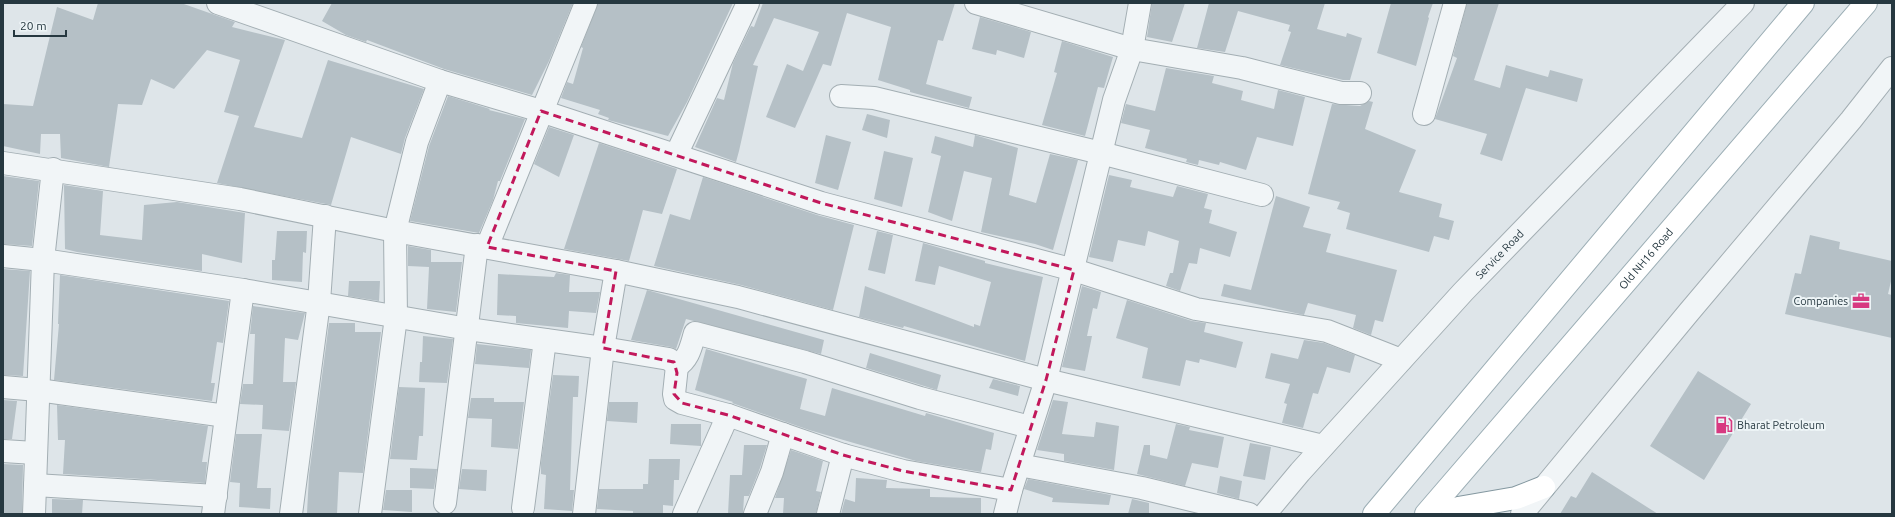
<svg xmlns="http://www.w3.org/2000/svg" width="1895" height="517" font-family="Ubuntu,sans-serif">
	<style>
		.building { fill: #b5c0c6 }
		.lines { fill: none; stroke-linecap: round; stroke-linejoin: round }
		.minor-casing { stroke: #a3aeb3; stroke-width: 24 }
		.major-casing { stroke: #9caeb5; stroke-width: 24 }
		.highway-casing { stroke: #8498a0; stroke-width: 24 }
		.minor { stroke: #f1f5f7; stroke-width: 22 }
		.major { stroke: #fff; stroke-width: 22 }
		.highway { stroke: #fff; stroke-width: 22 }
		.marked { fill: none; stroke: #c2185b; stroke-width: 3; stroke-dasharray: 8 5; stroke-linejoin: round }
		.labels { text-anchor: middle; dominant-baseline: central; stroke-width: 4; stroke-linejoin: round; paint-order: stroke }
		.street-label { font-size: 11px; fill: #263840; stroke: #edf4f6 }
		.poi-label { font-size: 11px; fill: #263840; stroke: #edf4f6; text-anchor: end }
	</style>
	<rect width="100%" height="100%" fill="#dee5e9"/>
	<path class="building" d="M98,3H181L235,22L232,27L285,40L254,127L302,138L328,60L424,89L405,138L401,154L351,137L331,205L217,183L239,116L224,112L240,60L207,50L174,89L151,79L142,105L118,104L109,167L61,158L60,134H41L40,154L3,146V104L33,106L57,7L93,20Z
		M332,3H573L549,61L532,95L444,69L367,40L366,42L346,35L322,21Z
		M598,3H733L687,102L668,136L608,120L609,118L598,114L600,110L561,98L567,82L573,84L583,48L581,47Z
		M763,3H955L943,41L938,40L926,84L972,97L969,108L910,92V90L878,80L891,27L847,13L831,66L823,64L795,128L766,117L787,64L803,71L819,32L774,18L753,65L758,66L739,151L736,162L695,147L717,98L724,100L733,63L751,26L754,27Z
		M1152,3H1185L1172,42L1147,37Z
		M1209,3H1325L1317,29L1346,37L1347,33L1362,38L1350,80H1343L1280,65L1291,32L1288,31L1290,25L1238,11L1225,52L1197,48Z
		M1391,3H1433L1428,17L1429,18L1416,66L1377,53Z
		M1467,3H1499L1474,80L1500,88L1506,65L1548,77L1550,70L1583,79L1577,102L1526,88L1502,161L1480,154L1487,134L1435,119L1457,58L1453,56Z
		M980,17L1031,32L1024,58L997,50L996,55L972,49Z
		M1062,41L1113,57L1104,88L1098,87L1085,136L1042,125L1057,73L1054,72Z
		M1166,68L1214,76L1212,83L1243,91L1241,100L1274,109L1278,90L1305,97L1293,146L1257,137L1246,170L1220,162L1219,165L1199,160L1198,165L1186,162L1187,159L1145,148L1150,130L1121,123L1126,104L1155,111Z
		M448,96L490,109L489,110L525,119L500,181H498L493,200L479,233L410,221L429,146Z
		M1369,101L1373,102L1365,129L1416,150L1399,192L1442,204L1439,217L1454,221L1449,240L1434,236L1429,252L1346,229L1350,213L1337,209L1340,202L1308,194L1332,104L1360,106Z
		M867,114L890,120L887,138L862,130Z
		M549,127L574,135L559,177L534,164Z
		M826,135L851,142L838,190L815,183Z
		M975,135L1018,148L1009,195L1036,203L1050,154L1078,160L1053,250L1035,244L981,232L992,178L964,171L952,221L928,212L941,156L931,153L935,136L973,147Z
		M599,143L677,169L662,214L643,210L629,261L564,249Z
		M884,151L913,158L902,207L874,199Z
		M1109,175L1132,180L1130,187L1173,197L1177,186L1208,194L1204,208L1212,210L1209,223L1237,232L1230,257L1200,248L1197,264L1189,263L1180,291L1166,286L1170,273H1173L1179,241L1148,231L1145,246L1118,240L1113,262L1089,257Z
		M3,176L39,181L32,246L3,244Z
		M703,177L817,215L854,225L833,310L741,285L654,266L670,214L690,220Z
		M64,185L103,191L100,235L142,240L144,205L177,202L245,213L242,263L202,254V271L77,252L65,249Z
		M1276,196L1310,207L1303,227L1331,234L1326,252L1397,270L1383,322L1375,320L1371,335L1353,328L1356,315L1308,303L1304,315L1221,296L1224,284L1251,290Z
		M277,231H307L306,253L303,252L302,282L272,280V260H275Z
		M877,231L893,235L885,274L868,270Z
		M1810,235L1840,242L1839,249L1892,261V277L1888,294L1892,295V338L1785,314L1795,273L1801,274Z
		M923,243L985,261V263L1043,277L1025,361L904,326L903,328L859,317L865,286L974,327V324L980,326L991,282L939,266L935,285L915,281Z
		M408,246L431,250V262H462L456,312L427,309L429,267L408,266Z
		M3,269L30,271L23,376L3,375Z
		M556,273L570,275L569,292H600L596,313L569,311L568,328L516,323V316L497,315L498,274L554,277Z
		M60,275L229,301L223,343L217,342L211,383H215L212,401L54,380L59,324H58Z
		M349,281H380L379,301L348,296Z
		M1082,286L1101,292L1097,309L1093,308L1087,336H1092L1085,371L1062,367Z
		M647,290L824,340L821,354L686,319L676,349L671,347L631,340Z
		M1127,300L1192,321L1206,323L1204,332L1243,342L1236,368L1200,359L1199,363L1186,360L1180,386L1142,378L1148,348L1116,338Z
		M253,306L305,313L298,340L285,338L283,382H296L289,431L262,429L263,405L240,404L243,384H253L255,334H250Z
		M329,323H355V332H381L363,473L339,472L337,514L307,513L309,475Z
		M423,336L453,339L447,383L419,382L420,362H422Z
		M1304,340L1324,343L1355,355L1350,373L1327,367L1318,394L1313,393L1303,428L1282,423L1287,404L1284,403L1290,384L1265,378L1271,353L1298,359Z
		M477,344L531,350L529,368L475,364Z
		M706,349L807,379L800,409L825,416L832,388L925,416L926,413L994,433L991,450L986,449L981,472L916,461L809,430L732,403L733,402L695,390Z
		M870,353L941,375L937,390L866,368Z
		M1698,371L1751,404L1704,480L1650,446Z
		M553,375L579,376L578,397H573L570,490H574L572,511L544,509L546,475L541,474V463Z
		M993,379L1020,386L1018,396L989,388Z
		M399,387L425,388L423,436H419L417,460L390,459Z
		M471,398H494V402H524L518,449L491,447L492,419L468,418Z
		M3,400L17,401L12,439H3Z
		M1053,400L1068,402L1062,434L1094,437L1096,422L1119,426L1114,470L1064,461V454L1037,450Z
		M609,402H638L637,423L607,421Z
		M57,405L208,426L202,462H207L205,483L63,474L65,440H58Z
		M671,424H701V446L670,444Z
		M1176,424L1190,427L1189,430L1224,437L1218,468L1192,463L1185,486L1137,474L1144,445H1150V455L1167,459Z
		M236,434H262L257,488H271L270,509L239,507L240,483L230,482Z
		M1250,443L1271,447L1265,480L1243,476Z
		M744,445H767L760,468L749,496H744L743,514H728L730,475H742Z
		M791,450L823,461L816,491L821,492L816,514H783L784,498H775Z
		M649,459H680L679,480H674L673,506L663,505V514H633V511L597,509L599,489H643V484H648Z
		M3,464L23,465L22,514H3Z
		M410,468L437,469L434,489L410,488Z
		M462,469L487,470L486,491L459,489Z
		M1592,472L1658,514H1560L1571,496L1576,498Z
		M1220,476L1242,481L1239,499L1217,493Z
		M856,478L887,480L886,488L930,489V497L981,498V514H841L845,499L855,502Z
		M1028,479L1111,495L1109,505L1052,502L1053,498L1024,489Z
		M386,490H412V512L383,510Z
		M52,499L83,500L82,514H52Z
		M1132,499L1149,503V514H1128Z"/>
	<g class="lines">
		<g class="minor-casing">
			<g id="minor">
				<path d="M218,3L440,81L541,111L821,203L1074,270L1196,309L1327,331L1401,360"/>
				<path d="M976,3L1132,49L1242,68L1341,93H1360"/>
				<path d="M841,96L874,98L1101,153L1262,195"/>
				<path d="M1424,114L1455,3"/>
				<path d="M676,155L748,3"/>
				<path d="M3,163L240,199L395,231L616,271L738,297L1046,380L1323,446"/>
				<path d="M487,247L586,3"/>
				<path d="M3,256L43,260L243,290L468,329L603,348L669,359L677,366L674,394L675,399L682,403L728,415L843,455L903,471L1011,490"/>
				<path d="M677,366C689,359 691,346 695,333L805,362L920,398L1030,427"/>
				<path d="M3,387L38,390L226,416"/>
				<path d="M3,451L35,453"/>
				<path d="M1019,465L1142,488L1249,514"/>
				<path d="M35,485L216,496"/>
				<path d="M445,503L477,245"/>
				<path d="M523,508L545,340"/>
				<path d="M34,514L43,260L53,169"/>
				<path d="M213,514L243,290"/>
				<path d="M291,514L319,302L325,216"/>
				<path d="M370,514L396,317L395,231L417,142L440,81"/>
				<path d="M584,514L603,348L616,271"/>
				<path d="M684,514L728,415"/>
				<path d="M755,514L772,472L783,434"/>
				<path d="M828,514L843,455"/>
				<path d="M1005,514L1011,490L1046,380L1114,100L1132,49L1140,3"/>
				<path id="s1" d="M1265,514L1300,472L1463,292L1743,3"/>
				<path d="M1522,514L1689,312L1851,120L1892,68"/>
			</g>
		</g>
		<g class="major-casing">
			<g id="major">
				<path d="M1374,514L1803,3"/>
				<path id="s2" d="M1426,514L1866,3"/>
			</g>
		</g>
		<g class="highway-casing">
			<path id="highway" d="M1452,514L1458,508L1516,498L1544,487"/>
		</g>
		<use href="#minor" class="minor"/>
		<use href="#major" class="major"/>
		<use href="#highway" class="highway"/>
	</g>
	<path class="marked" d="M541,111L821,203L1074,270L1046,380L1011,490L903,471L843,455L728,415L682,403L674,394L677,373L674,362L603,348L616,271L487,247Z"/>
	<defs>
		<g id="office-bare" transform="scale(1.38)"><path d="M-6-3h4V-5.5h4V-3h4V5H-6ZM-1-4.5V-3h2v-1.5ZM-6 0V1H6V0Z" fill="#d73980" stroke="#edf4f6" stroke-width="2.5" paint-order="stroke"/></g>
		<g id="fuel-bare" transform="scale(1.38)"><path d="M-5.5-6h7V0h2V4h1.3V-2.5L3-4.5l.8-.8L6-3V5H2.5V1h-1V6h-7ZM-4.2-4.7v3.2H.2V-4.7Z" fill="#d73980" stroke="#edf4f6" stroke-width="2.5" paint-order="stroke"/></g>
	</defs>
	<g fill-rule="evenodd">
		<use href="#office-bare" x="1861" y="301"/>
		<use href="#fuel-bare" x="1724" y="425"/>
	</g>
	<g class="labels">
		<g class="street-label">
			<text stroke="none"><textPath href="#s1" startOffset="350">Service Road</textPath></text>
			<text stroke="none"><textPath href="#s2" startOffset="337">Old NH16 Road</textPath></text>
		</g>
		<g class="poi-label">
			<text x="1848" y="301">Companies</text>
			<text x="1737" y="425" text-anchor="start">Bharat Petroleum</text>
		</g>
	</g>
	<rect width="1895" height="517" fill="none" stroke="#263840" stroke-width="8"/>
	<path d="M14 30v6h52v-6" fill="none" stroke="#263840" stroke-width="2"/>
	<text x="20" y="30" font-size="12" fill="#263840" stroke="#edf4f6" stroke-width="3" paint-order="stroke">20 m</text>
</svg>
